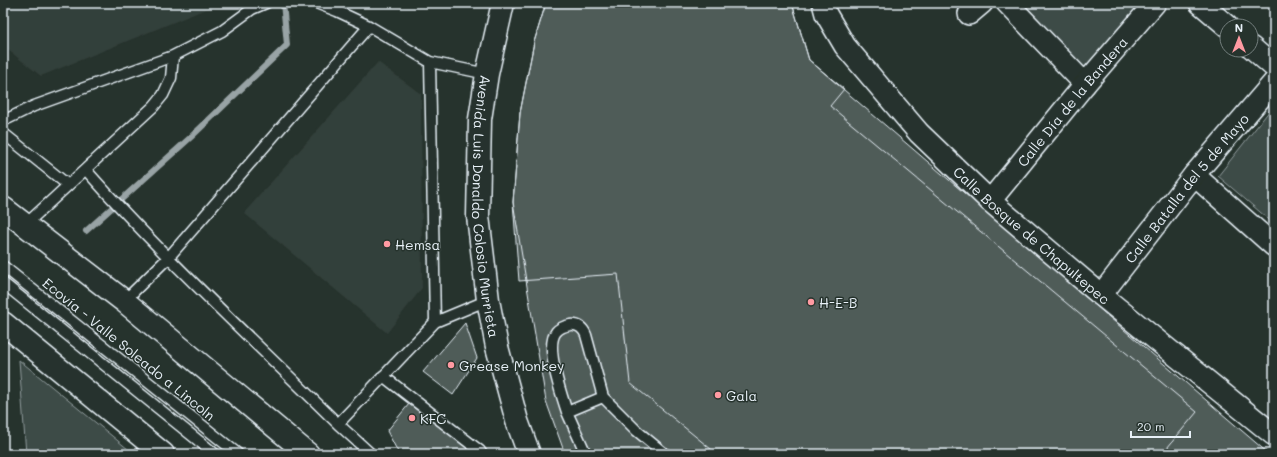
<svg xmlns="http://www.w3.org/2000/svg" width="1277" height="457" font-family="Mali,sans-serif">
	<style>
		.built { fill: #333f3a }
		.green { fill: #3e4b47; stroke: #939ea0 }
		.lines { fill: none; stroke-linecap: round; stroke-linejoin: round }
		.stream { stroke: #98a3a5; stroke-width: 6 }
		.building { fill: #505c59; stroke: #e8f1f8 }
		.service-casing { stroke: #e8f1f8; stroke-width: 13 }
		.minor-casing { stroke: #e8f1f8; stroke-width: 24 }
		.secondary-casing { stroke: #e8f1f8; stroke-width: 25 }
		.primary-casing { stroke: #e8f1f8; stroke-width: 25 }
		.service { stroke: #26332d; stroke-width: 10 }
		.minor { stroke: #26332d; stroke-width: 21 }
		.secondary { stroke: #26332d; stroke-width: 22 }
		.primary { stroke: #26332d; stroke-width: 22 }
		.poi-dot { fill: #ff9aa2; stroke: #26332d; stroke-width: 1.5 }
		.labels { text-anchor: middle; dominant-baseline: central; stroke-width: 3; stroke-linejoin: round; paint-order: stroke }
		.street-label { font-size: 14px; fill: #e8f1f8; stroke: #26332d }
		.poi-label { font-size: 14px; fill: #e8f1f8; stroke: #26332d; text-anchor: start }
	</style>
	<rect width="100%" height="100%" fill="#26332d"/>
	<filter id="ink" filterUnits="userSpaceOnUse"><feTurbulence type="fractalNoise" baseFrequency=".025" numOctaves="2"/><feDisplacementMap in="SourceGraphic" scale="8" xChannelSelector="R" yChannelSelector="G"/><feConvolveMatrix kernelMatrix="1 2 1 2 8 2 1 2 1" color-interpolation-filters="sRGB"/></filter>
	<g filter="url(#ink)">
		<path class="built" d="M3,3H221L41,76L3,46Z
			M378,62L421,94L422,288L387,333L244,213Z"/>
		<path class="green" d="M1023,3H1141L1085,69Z
			M1274,105V224L1218,176Z
			M19,360L134,454H26Z"/>
		<g class="lines">
			<path class="stream" d="M86,231L191,137L287,45L283,3"/>
		</g>
		<path class="building" d="M546,3H792L809,60L844,89L830,106L1197,412L1162,454H717L630,383L618,274L519,281L513,202L520,113L534,42Z
			M546,3H792L809,60L1269,454H565L546,401L513,202L520,113L534,42Z
			M465,323L477,358L453,395L423,372Z
			M409,404L475,454H399L387,431Z"/>
		<g class="lines">
			<g class="service-casing">
				<path id="service" d="M316,3L337,11L369,26L430,62L487,74
					M430,62L435,322
					M3,121L34,106L173,56L222,31L252,9L266,3
					M3,133L68,185
					M86,170C165,259 253,340 338,424
					M25,225L154,106L163,95L171,78L173,56
					M3,266L238,454
					M3,283L215,454
					M124,301L168,258L369,26
					M383,376L480,451L482,454
					M567,412C562,396 544,347 556,332C559,328 565,326 570,325C578,324 583,328 586,335L603,397
					M371,454L338,424L435,322L488,300
					M586,454L567,412L603,397L637,431L665,454"/>
			</g>
			<g class="minor-casing">
				<g id="minor">
					<path id="s1" d="M823,3L826,14L845,46L919,133L990,201L1101,295L1274,435"/>
					<path d="M1007,3L1085,84"/>
					<path d="M1200,3L1227,26"/>
					<path d="M969,14L982,3"/>
					<path d="M1251,47L1274,67"/>
					<path d="M1194,175L1274,246"/>
					<path id="s2" d="M990,201L1085,84L1155,3"/>
					<path id="s3" d="M1101,295L1194,175L1274,82"/>
				</g>
			</g>
			<g class="secondary-casing">
				<g id="secondary">
					<path id="s4" d="M503,3L487,74L480,119L478,216L488,300L497,347L517,421L529,454"/>
				</g>
			</g>
			<g class="primary-casing">
				<path id="primary" d="M3,208L124,301L308,454
					M3,323L163,454"/>
			</g>
			<use href="#service" class="service"/>
			<use href="#minor" class="minor"/>
			<use href="#secondary" class="secondary"/>
			<use href="#primary" class="primary"/>
		</g>
	</g>
	<g class="poi-dot">
		<circle cx="387" cy="244" r="4"/>
		<circle cx="811" cy="302" r="4"/>
		<circle cx="451" cy="365" r="4"/>
		<circle cx="718" cy="395" r="4"/>
		<circle cx="412" cy="418" r="4"/>
	</g>
	<g class="labels">
		<g class="street-label">
			<text stroke="none"><textPath href="#s2" startOffset="129">Calle Día de la Bandera</textPath></text>
			<text stroke="none"><textPath href="#s3" startOffset="137">Calle Batalla del 5 de Mayo</textPath></text>
			<text stroke="none"><textPath href="#s4" startOffset="206">Avenida Luis Donaldo Colosio Murrieta</textPath></text>
			<text stroke="none"><textPath href="#s1" startOffset="315">Calle Bosque de Chapultepec</textPath></text>
			<text transform="translate(129 349) rotate(39)">Ecovía - Valle Soleado a Lincoln</text>
		</g>
		<g class="poi-label">
			<text x="395" y="244">Hemsa</text>
			<text x="819" y="302">H-E-B</text>
			<text x="459" y="365">Grease Monkey</text>
			<text x="726" y="395">Gala</text>
			<text x="420" y="418">KFC</text>
		</g>
	</g>
	<rect width="1277" height="457" fill="none" stroke="#26332d" stroke-width="16"/>
	<rect x="8" y="8" width="1261" height="441" fill="none" stroke="#e8f1f8" stroke-width="1.5" filter="url(#ink)"/>
	<g transform="translate(1239 38)"><circle r="19" fill="#26332d" stroke="#747f7e"/>
	<path d="M0-3L7 15L0 10L-7 15Z" fill="#ff9aa2"/>
	<text y="-6" font-size="11" font-weight="bold" text-anchor="middle" fill="#e8f1f8">N</text>
	</g>
	<path d="M1131 431v6h59v-6" fill="none" stroke="#e8f1f8" stroke-width="2"/>
	<text x="1137" y="431" font-size="12" fill="#e8f1f8" stroke="#26332d" stroke-width="3" paint-order="stroke">20 m</text>
</svg>
